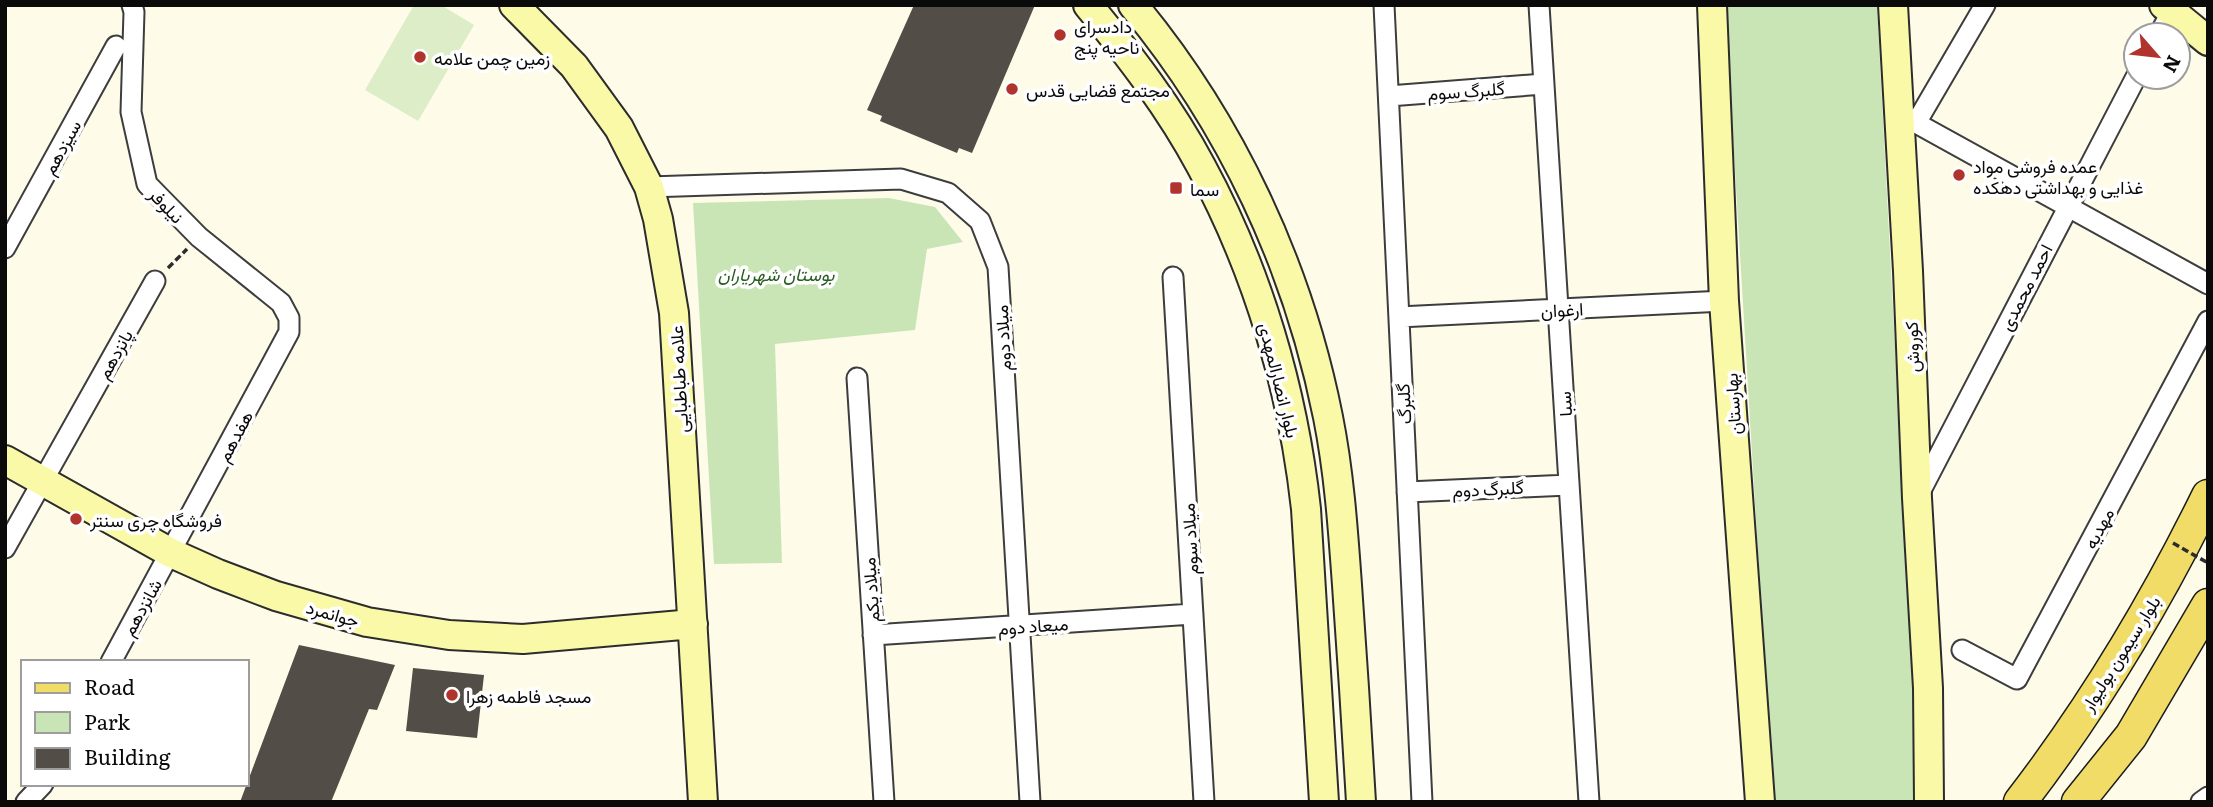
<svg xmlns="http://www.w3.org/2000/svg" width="2213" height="807" font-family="Literata,Vazirmatn,serif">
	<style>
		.green { fill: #c9e5b5 }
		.pitch { fill: #dcedc7 }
		.building { fill: #524d47 }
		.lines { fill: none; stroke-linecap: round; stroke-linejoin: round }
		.street-casing { stroke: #3d3d3d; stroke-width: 23 }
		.secondary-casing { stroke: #2c2c2c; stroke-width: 32 }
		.primary-casing { stroke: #1b1b1b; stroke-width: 35 }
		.path { stroke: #2c2c2c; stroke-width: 3.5; stroke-dasharray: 7 3.5; stroke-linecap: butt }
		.street { stroke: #fff; stroke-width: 19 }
		.secondary { stroke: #faf9a7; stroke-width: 28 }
		.primary { stroke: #f0dc66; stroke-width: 32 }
		.path-bridge { stroke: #2c2c2c; stroke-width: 3.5; stroke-dasharray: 7 3.5; stroke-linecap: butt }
		.poi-dot { fill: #b0332c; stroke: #fff; stroke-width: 2.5 }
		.labels { text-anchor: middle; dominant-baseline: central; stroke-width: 7; stroke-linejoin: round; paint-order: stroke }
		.poi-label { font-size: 18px; fill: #0a0a0a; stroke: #fff; text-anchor: start }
		.street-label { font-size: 18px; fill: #0a0a0a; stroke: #fff }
		.park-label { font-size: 18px; font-style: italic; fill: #265d20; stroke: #fff }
	</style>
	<rect width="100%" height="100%" fill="#fefce9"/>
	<path class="green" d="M1725,5H1877L1919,802H1773Z
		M889,198L935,207L963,242L927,249L915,330L775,344L782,563L714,564L693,203Z"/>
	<path class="pitch" d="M414,5H441L474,25L418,121L365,90Z"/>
	<path class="building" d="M914,5H1035L972,153L959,148L957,153L880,121L882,116L867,110Z
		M299,645L395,665L377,710L369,709L331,802H240Z
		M413,668L484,675L477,738L406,731Z"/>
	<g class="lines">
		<g class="street-casing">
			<path id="street" d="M1384,5L1422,802
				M1539,5L1589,802
				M1985,5L1916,123L2208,284
				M2159,35L2175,5
				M1389,96L1544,84
				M649,187L901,179L948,193L980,221L998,267L1030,802
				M5,248L116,46
				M1173,277L1204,802
				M1399,317L1724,301
				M857,378L884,802
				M1407,492L1569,485
				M1919,494L2136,77
				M5,548L155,281
				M873,635L1193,614
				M1962,650L2017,679L2208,321
				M111,662L289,332V318L281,303L199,237L147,184L131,112L134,12L132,5
				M26,802L43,784
				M2201,802L2208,797"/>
		</g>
		<g class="secondary-casing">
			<path id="secondary" d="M514,5L574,66L619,128L649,187L658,219L674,313L703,802
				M1088,5C1130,56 1170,108 1201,166C1258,271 1293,390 1306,509L1324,802
				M1133,5C1231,123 1298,266 1328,417C1339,472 1343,529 1347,585C1352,657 1357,730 1361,802
				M1712,5L1724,301L1760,802
				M1893,5L1908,271L1917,498L1928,688L1929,802
				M2164,5L2208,41
				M5,460L171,553L218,574L276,596L367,622L449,635L523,639L693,624"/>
		</g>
		<g class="primary-casing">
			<path id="primary" d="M2020,802C2093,707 2155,604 2208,496
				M2078,802L2131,736L2208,605"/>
		</g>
		<path class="path" d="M168,268L187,249"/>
		<use href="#street" class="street"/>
		<use href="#secondary" class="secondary"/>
		<use href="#primary" class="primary"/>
		<path class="path-bridge" d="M2173,543L2208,563"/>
	</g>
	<g class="poi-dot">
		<circle cx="1060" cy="35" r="7"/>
		<circle cx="420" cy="57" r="7"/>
		<circle cx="1012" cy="89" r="7"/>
		<circle cx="1959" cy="175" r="7"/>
		<rect x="1169" y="181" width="14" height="14" rx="3.5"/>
		<circle cx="76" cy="519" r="7"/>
		<circle cx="452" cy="695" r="7"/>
	</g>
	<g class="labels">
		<g class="poi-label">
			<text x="1074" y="25">دادسرای<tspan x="1074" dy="21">ناحیه پنج</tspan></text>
			<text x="434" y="57">زمین چمن علامه</text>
			<text x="1026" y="89">مجتمع قضایی قدس</text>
			<text x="1973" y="165">عمده فروشی مواد<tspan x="1973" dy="21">غذایی و بهداشتی دهکده</tspan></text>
			<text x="1190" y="188">سما</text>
			<text x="90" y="519">فروشگاه چری سنتر</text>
			<text x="466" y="695">مسجد فاطمه زهرا</text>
		</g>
		<g class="street-label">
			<text transform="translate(1466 90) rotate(-4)">گلبرگ سوم</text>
			<text transform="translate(61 147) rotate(-61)">سیزدهم</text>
			<text transform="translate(167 205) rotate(46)">نیلوفر</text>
			<text transform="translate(2025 287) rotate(-63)">احمد محمدی</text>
			<text transform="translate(1562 309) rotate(-3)">ارغوان</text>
			<text transform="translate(1002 338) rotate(-93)">میلاد دوم</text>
			<text transform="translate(1911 347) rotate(-92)">کوروش</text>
			<text transform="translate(114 354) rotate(-61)">پانزدهم</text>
			<text transform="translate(678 379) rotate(-93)">علامه طباطبایی</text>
			<text transform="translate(1280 380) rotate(76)">بلوار انصارالمهدی</text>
			<text transform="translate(1403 404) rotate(-93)">گلبرگ</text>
			<text transform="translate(1564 404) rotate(-93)">سبا</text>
			<text transform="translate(1732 404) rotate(-94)">بهارستان</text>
			<text transform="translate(234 436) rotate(-62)">هفدهم</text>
			<text transform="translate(1488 488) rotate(-3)">گلبرگ دوم</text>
			<text transform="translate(2098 528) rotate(-62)">مهدیه</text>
			<text transform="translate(1189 539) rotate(-93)">میلاد سوم</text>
			<text transform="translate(870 590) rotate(-94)">میلاد یکم</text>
			<text transform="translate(141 607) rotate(-61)">شانزدهم</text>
			<text transform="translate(333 613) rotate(16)">جوانمرد</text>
			<text transform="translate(1033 625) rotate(-4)">میعاد دوم</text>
			<text transform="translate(2120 653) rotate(-58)">بلوار سیمون بولیوار</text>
		</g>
		<g class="park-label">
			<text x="776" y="273">بوستان شهریاران</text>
		</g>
	</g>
	<rect width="2213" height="807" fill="none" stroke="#0a0a0a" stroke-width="14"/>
	<rect x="21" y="660" width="228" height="126" fill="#ffffff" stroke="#9d9d9d" stroke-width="2"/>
	<rect x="35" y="683" width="35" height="10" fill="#f0dc66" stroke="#9d9d9d" stroke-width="2"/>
	<text x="84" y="695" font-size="21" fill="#0a0a0a">Road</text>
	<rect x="35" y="712" width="35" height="21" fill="#c9e5b5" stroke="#9d9d9d" stroke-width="2"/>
	<text x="84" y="730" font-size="21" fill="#0a0a0a">Park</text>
	<rect x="35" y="748" width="35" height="21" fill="#524d47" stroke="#9d9d9d" stroke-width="2"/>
	<text x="84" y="765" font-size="21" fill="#0a0a0a">Building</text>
	<g transform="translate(2157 56) rotate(118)"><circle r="33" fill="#ffffff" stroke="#9d9d9d" stroke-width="2"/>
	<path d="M0-5L12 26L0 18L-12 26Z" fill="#b0332c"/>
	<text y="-10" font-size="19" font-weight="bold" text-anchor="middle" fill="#0a0a0a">N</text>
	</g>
</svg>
